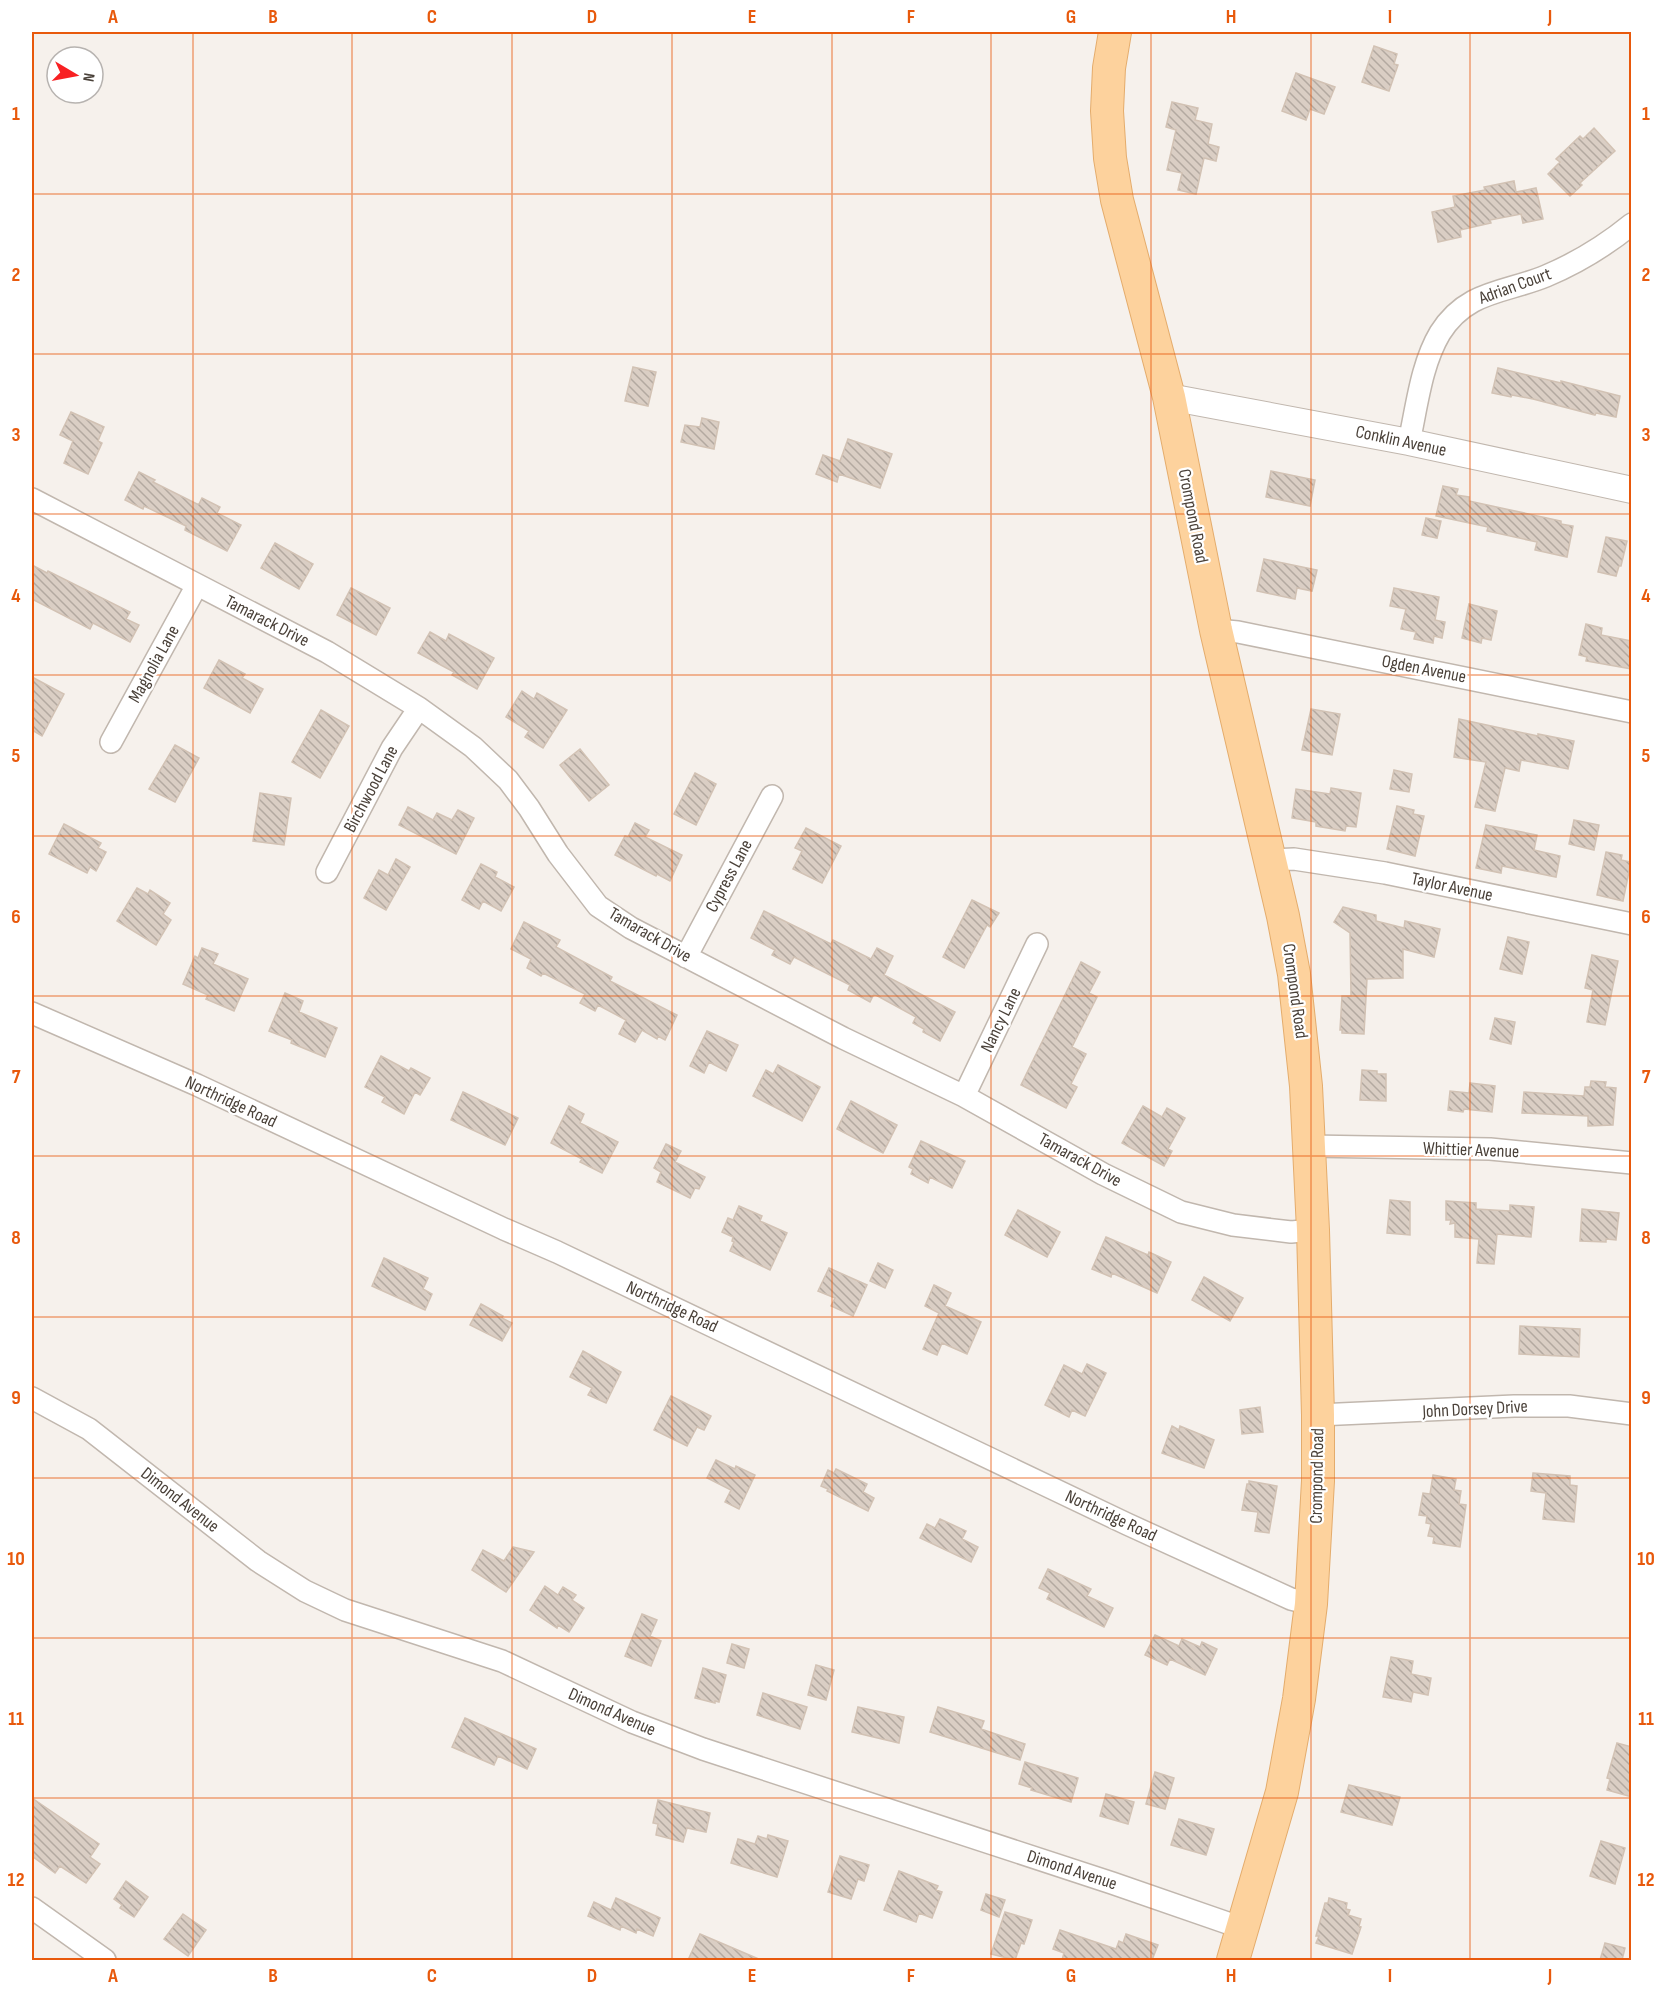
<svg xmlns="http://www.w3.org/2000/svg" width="1663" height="1992" font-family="'Sofia Sans Condensed',sans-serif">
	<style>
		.building { fill: url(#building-back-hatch); stroke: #d2c2b4; stroke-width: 1.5 }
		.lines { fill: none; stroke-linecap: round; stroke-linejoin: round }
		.minor-casing { stroke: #c1b7ae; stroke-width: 24 }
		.tertiary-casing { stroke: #c1b7ae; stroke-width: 28 }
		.primary-casing { stroke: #e4ac6c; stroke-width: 34 }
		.minor { stroke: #fff; stroke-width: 21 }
		.tertiary { stroke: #fff; stroke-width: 26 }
		.primary { stroke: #fdd29d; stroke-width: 32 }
		.grid { fill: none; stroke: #e8590c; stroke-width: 1.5; stroke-opacity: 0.55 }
		.labels { text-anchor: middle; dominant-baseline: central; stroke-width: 4.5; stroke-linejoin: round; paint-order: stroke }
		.street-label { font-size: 18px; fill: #4a4139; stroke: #fff }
		.neatline { fill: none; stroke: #e8590c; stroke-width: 2 }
		.grid-label { font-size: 20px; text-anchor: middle; font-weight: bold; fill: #e8590c }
	</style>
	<defs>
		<pattern id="building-back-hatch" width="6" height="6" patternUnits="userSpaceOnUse" patternTransform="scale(1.5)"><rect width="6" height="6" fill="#dacec4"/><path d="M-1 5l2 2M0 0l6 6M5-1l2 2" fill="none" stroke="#b3a9a0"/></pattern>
	</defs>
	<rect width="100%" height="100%" fill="#f6f1ec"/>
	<path class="building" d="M1374,46L1397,54L1394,64L1398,65L1389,91L1362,82Z
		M1296,73L1335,87L1324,114L1310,109L1306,120L1282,111Z
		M1172,102L1198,108L1195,120L1212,124L1208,144L1219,147L1216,161L1204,158L1196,194L1178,190L1182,173L1167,170L1176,130L1166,127Z
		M1594,128L1615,151L1580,183L1582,185L1570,196L1548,174L1560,162L1556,159L1580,136L1583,139Z
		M1514,181L1516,192L1536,188L1543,219L1523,223L1521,214L1490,220L1491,223L1460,230L1461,237L1438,242L1432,212L1455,207L1453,196L1485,190L1484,187Z
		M633,367L656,372L648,406L625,401Z
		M1498,368L1561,383V381L1620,396L1616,417L1596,413L1595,415L1533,399L1512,395L1511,397L1492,393Z
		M71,412L104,427L98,441L102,443L88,474L64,463L73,441L60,435Z
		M702,418L719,422L714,449L681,442L685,425L700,427Z
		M848,439L892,454L880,488L839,474L837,482L816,474L823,455L840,461Z
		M1271,471L1315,480L1310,506L1266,497Z
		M139,472L155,480L153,482L197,504H199L202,498L220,507L217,513L241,525L227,551L185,530L186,526L144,506L143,509L125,500Z
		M1443,486L1458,489L1456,495L1469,497V501L1561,521V524L1573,526L1567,557L1535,550L1537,542L1487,531L1488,527L1436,516Z
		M1426,518L1441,521L1437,538L1422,535Z
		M1606,537L1627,541L1621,566H1619L1616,576L1598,572Z
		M275,543L313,564L299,589L261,568Z
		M1264,559L1317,570L1312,591L1297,588L1295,599L1257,591Z
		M32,565L47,573L48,571L130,612L126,619L139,625L130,642L93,623L90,629L32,599Z
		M351,588L390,608L376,635L337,615Z
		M1394,588L1439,597L1435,620L1445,622L1442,638L1434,636L1433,643L1414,639L1416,632L1401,629L1406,609L1390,606Z
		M1469,604L1497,611L1491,640L1482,638L1481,643L1462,638Z
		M1586,624L1602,628L1601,635L1632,641V669L1586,661L1587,657L1579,655Z
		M430,632L446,641L449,634L494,658L477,689L452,675L454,672L418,653Z
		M219,660L245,674L242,678L263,689L250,713L204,688Z
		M32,677L64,694L42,736L32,730Z
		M522,691L534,699L537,693L567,710L543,748L525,737L529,731L506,717Z
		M1311,709L1340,714L1332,755L1302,750Z
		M321,710L349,726L320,778L292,762Z
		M1459,719L1538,736V734L1574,741L1568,769L1521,760L1519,771L1505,768L1495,811L1475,807L1486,762L1454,757Z
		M175,745L199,758L175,802L149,789Z
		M580,749L609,785L589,801L560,765Z
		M1394,770L1412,774L1409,792L1390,789Z
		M695,773L716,784L696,825L674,814Z
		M1331,788L1361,793L1356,827L1346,826L1345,831L1316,826V822L1292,818L1296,789L1330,794Z
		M260,793L291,798L284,845L253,841Z
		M1397,806L1414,810L1413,814L1424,816L1415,856L1387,849Z
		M408,807L433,820L437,813L452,820L458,810L474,818L456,854L399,825Z
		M1574,820L1599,825L1594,850L1569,844Z
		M635,823L649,830L645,837L682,855L670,881L657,874L656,876L615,855L625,836L628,837Z
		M64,824L101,843L98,848L106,852L96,871L90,867L87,873L49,854Z
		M1486,825L1537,835L1534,850L1560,856L1556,877L1502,866L1501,873L1476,868Z
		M806,828L841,846L822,883L793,869L802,851L795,848Z
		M1606,852L1622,855L1621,860L1631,862L1623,901L1597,895Z
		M396,859L410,867L386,910L364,898L379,870L388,875Z
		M481,864L497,872L495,877L514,887L501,911L483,901L479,909L462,900Z
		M137,888L148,894L150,890L170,903L163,914L171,920L156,945L117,921Z
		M972,900L999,913L990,927L987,925L964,968L943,957Z
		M1343,907L1376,915V921L1404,928L1405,921L1440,929L1434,957L1403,949V978L1367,979L1364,1034L1342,1033V1030H1340L1342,996H1351L1350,933L1334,922Z
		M764,911L831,944L833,940L871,959L877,948L893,956L884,975L955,1012L940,1041L923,1032L924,1029L913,1023L916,1017L874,994L870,1002L848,990L850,985L794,957L790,964L772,955L775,950L751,938Z
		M524,922L560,940L556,947L612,977L610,981L677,1015L665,1040L658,1036L657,1039L642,1030L635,1042L619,1034L626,1020L598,1005L595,1011L580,1003L585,994L543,973L541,976L527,968L531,959L511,949Z
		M1508,937L1529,942L1522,974L1500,969Z
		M202,948L218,954L213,964L248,979L234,1011L206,999L208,995L183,984L195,956L198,958Z
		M1592,955L1618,961L1605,1025L1587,1022L1593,990L1585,988Z
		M1081,962L1100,972L1089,993L1097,997L1072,1047L1086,1054L1071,1084L1077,1087L1066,1108L1021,1085Z
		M285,993L303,1001L299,1012L337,1028L325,1057L291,1043L292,1040L269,1031Z
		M1495,1018L1515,1022L1511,1044L1490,1039Z
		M707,1031L738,1045L726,1071L709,1062L704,1073L690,1066Z
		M381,1056L409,1071L411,1068L430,1078L420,1095L415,1092L404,1114L382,1102L385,1097L365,1087Z
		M778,1065L820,1087L802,1121L753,1096L766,1070L773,1074Z
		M1362,1070L1377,1071V1074H1386V1101L1360,1100Z
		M1591,1081L1606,1082L1605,1087L1616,1088L1613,1125L1588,1126V1116L1522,1113L1524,1092L1584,1096L1585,1087H1590Z
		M1470,1083L1495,1086L1492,1112L1464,1109L1463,1112L1448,1110L1450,1091L1469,1093Z
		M463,1092L518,1118L505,1145L451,1120Z
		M851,1101L897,1125L883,1153L837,1129Z
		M569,1106L584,1114L580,1123L618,1142L602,1173L580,1162L582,1159L551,1143Z
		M1143,1106L1162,1117L1167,1108L1185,1118L1168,1149L1172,1151L1164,1166L1122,1143Z
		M921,1141L965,1161L952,1188L930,1177L928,1183L911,1174L913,1169L909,1167Z
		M666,1144L681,1151L675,1162L705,1177L699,1189L695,1188L690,1198L657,1182L661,1172L654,1168Z
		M1390,1200L1410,1202V1235L1387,1233Z
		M1446,1201L1476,1203V1209L1510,1211V1205L1534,1207L1531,1237L1497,1234L1494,1264L1477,1263L1479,1239L1455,1237V1223L1450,1224L1451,1220H1446Z
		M739,1206L762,1216L760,1221L787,1233L770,1270L730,1251L734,1242L732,1241L733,1237L722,1232L728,1218L733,1220Z
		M1582,1209L1619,1213L1616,1240L1606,1239V1242L1580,1241Z
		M1018,1210L1060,1232L1047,1257L1005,1235Z
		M1106,1237L1148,1255L1149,1252L1171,1262L1157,1293L1112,1273L1111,1277L1092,1269Z
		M384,1258L428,1278L423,1289L432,1294L425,1310L372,1286Z
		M878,1263L893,1270L885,1288L870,1281Z
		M829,1268L867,1285L853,1316L831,1306L835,1298L818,1291Z
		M1204,1277L1243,1298L1230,1321L1192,1300Z
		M934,1285L951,1293L945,1306L981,1322L967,1354L942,1343L937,1355L923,1349L939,1313L925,1306Z
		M481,1304L503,1316L502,1318L512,1323L502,1341L470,1325Z
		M1520,1326L1580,1329L1579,1357L1519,1354Z
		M583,1351L621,1372L606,1403L588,1395L592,1388L570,1377Z
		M1087,1364L1106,1373L1085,1416L1072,1410L1069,1417L1045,1405L1064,1365L1082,1374Z
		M671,1396L711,1416L704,1430L697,1427L687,1446L654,1430Z
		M1260,1407L1263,1432L1242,1434L1240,1410Z
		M1172,1426L1179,1430L1180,1426L1214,1440L1204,1468L1162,1453Z
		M716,1460L735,1469L736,1466L755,1475L739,1509L725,1502L731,1490L707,1478Z
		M836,1469L867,1484L863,1492L874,1498L868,1511L827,1491L828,1489L821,1486L828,1470L834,1473Z
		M1533,1473L1570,1476V1485L1577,1486L1574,1522L1543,1519L1546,1493L1531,1491Z
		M1433,1475L1456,1479L1454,1490L1461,1491L1459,1504L1466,1505L1460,1547L1433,1543L1434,1537L1428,1536L1431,1524L1426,1523L1427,1516L1419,1515L1423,1493L1430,1494Z
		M1249,1481L1277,1486L1269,1533L1255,1531L1258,1512L1242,1510L1247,1484H1249Z
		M940,1519L966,1531L962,1539L978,1547L971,1562L920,1538L927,1524L935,1528Z
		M513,1547L534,1552L506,1592L472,1570L483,1550L504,1561Z
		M1048,1569L1091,1589L1087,1596L1113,1608L1104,1627L1047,1599L1050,1593L1039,1588Z
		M545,1586L558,1595L563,1587L576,1595L572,1600L584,1608L569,1632L558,1625L557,1628L530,1610Z
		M642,1614L657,1620L650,1636L661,1641L651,1666L625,1656Z
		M1155,1635L1179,1646L1182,1639L1200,1647L1202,1642L1217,1649L1205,1675L1170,1659L1167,1665L1145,1655Z
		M732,1644L749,1649L744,1668L727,1663Z
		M1391,1657L1413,1661L1411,1674L1431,1678L1428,1695L1413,1692L1411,1702L1383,1697Z
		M816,1665L834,1670L826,1700L808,1695Z
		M703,1668L726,1675L719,1702L715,1701V1703L695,1698Z
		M763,1693L807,1707L800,1729L757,1715Z
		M858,1707L904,1717L899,1743L852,1732Z
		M938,1707L984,1721L981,1729L1025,1744L1020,1760L930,1732Z
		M465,1718L536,1749L527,1769L498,1756L494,1765L452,1747Z
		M1617,1743L1632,1747V1797L1607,1790L1610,1779L1607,1778Z
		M1025,1762L1078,1778L1071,1802L1031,1790L1032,1788L1019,1784Z
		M1155,1772L1174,1778L1165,1809L1146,1804Z
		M1349,1785L1400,1797L1392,1825L1341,1812Z
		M1106,1794L1134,1802L1128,1824L1100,1816Z
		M32,1798L99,1844L90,1857L100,1864L86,1883L60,1866L55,1873L32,1856Z
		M658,1800L710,1813L706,1832L687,1828L683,1842L656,1835L658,1824L653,1823Z
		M1179,1819L1214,1829L1206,1855L1171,1845Z
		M768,1835L788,1841L777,1877L731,1863L738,1839L755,1844L758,1836L767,1839Z
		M1601,1841L1625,1848L1615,1884L1590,1876Z
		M840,1856L869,1865L864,1881L858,1879L851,1899L828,1892Z
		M899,1871L938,1886L936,1890L942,1892L932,1918L919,1913L916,1922L884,1910Z
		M126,1881L148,1897L134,1917L120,1908L122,1905L114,1899Z
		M986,1894L1005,1900L999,1917L981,1910Z
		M616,1898L660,1918L653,1936L637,1929L636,1933L621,1926L620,1930L588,1916L594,1902L611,1910Z
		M1329,1898L1347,1903L1346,1909L1350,1910L1348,1915L1361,1919L1359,1926L1361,1927L1352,1954L1316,1943L1319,1936H1316L1325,1903H1328Z
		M1005,1912L1032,1920L1024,1944L1021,1943L1015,1960L991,1954Z
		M183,1914L206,1930L188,1956L164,1939Z
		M1060,1930L1116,1949L1119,1941L1123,1943L1126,1934L1158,1945L1152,1960H1062L1064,1953L1053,1949Z
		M700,1934L761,1960H688Z
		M1605,1943L1625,1948L1622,1960H1600Z"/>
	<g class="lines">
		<g class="minor-casing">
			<path id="minor" d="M1409,442C1417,406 1421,365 1440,333C1467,290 1505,293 1546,276C1577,263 1605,246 1632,224
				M32,499L327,652L419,708L473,747L508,780L529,808L558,854L598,906L631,928L843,1038L964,1096L1103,1174L1181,1212L1233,1225L1291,1232L1313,1230
				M1216,630L1238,632L1632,712
				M111,742L197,585
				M1271,860L1294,859L1385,873L1632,924
				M327,872L392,748L419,708
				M686,957L772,796
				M32,1013L197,1085L504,1229L557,1252L1127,1524L1291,1599L1311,1604
				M964,1096L1037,944
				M1309,1146L1490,1149L1632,1163
				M32,1398L89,1429L258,1561L305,1591L345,1610L502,1661L632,1722L703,1749L1112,1883L1242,1928
				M1318,1415L1514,1406H1569L1632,1414
				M32,1908L105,1960"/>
		</g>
		<g class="tertiary-casing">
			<path id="tertiary" d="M1169,397L1409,442L1632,490"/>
		</g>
		<g class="primary-casing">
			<path id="primary" d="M1115,32L1109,68L1107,111L1110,158L1117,200L1169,397L1216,630L1283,916L1294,974L1306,1086L1313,1230L1318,1415V1481L1311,1604L1299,1699L1282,1792L1233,1960"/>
		</g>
		<use href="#minor" class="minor"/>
		<use href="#tertiary" class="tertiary"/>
		<use href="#primary" class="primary"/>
	</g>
	<path class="grid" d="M193,32V1960M352,32V1960M512,32V1960M672,32V1960M832,32V1960M991,32V1960M1151,32V1960M1311,32V1960M1470,32V1960M32,194H1632M32,354H1632M32,514H1632M32,675H1632M32,836H1632M32,996H1632M32,1156H1632M32,1317H1632M32,1478H1632M32,1638H1632M32,1798H1632"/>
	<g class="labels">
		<g class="street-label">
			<text transform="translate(1515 286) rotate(-20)">Adrian Court</text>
			<text transform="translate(1401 441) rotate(12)">Conklin Avenue</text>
			<text transform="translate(1193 516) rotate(79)">Crompond Road</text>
			<text transform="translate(267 621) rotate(27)">Tamarack Drive</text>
			<text transform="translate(154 664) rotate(-61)">Magnolia Lane</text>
			<text transform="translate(1424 669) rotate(11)">Ogden Avenue</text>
			<text transform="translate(371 789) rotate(-62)">Birchwood Lane</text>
			<text transform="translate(729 876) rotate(-62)">Cypress Lane</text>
			<text transform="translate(1452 887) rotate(12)">Taylor Avenue</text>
			<text transform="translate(650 935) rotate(30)">Tamarack Drive</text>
			<text transform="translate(1295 991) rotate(82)">Crompond Road</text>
			<text transform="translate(1001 1020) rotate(-64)">Nancy Lane</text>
			<text transform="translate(231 1102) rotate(25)">Northridge Road</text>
			<text transform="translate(1471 1150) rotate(2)">Whittier Avenue</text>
			<text transform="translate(1080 1160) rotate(29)">Tamarack Drive</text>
			<text transform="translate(672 1307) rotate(25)">Northridge Road</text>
			<text transform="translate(1475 1409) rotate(-3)">John Dorsey Drive</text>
			<text transform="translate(1317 1476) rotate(-89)">Crompond Road</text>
			<text transform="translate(180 1500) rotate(38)">Dimond Avenue</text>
			<text transform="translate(1111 1516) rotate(25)">Northridge Road</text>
			<text transform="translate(612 1712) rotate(24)">Dimond Avenue</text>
			<text transform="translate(1072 1870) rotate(18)">Dimond Avenue</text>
		</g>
	</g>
	<rect width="1663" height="1992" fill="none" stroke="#ffffff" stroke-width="66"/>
	<g transform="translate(75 75) rotate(100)"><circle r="28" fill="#ffffff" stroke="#b7b3b0" stroke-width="1.5"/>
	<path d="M0-4.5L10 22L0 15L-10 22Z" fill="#f82022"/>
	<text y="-9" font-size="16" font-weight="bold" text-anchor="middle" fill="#4a4139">N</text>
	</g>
	<rect x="33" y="33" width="1597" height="1926" class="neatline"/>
	<g class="grid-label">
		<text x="113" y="23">A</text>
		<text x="273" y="23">B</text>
		<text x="432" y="23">C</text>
		<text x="592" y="23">D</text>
		<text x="752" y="23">E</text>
		<text x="911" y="23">F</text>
		<text x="1071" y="23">G</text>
		<text x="1231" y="23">H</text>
		<text x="1390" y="23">I</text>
		<text x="1550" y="23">J</text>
		<text x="16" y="120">1</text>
		<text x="1646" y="120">1</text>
		<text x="16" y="281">2</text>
		<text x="1646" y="281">2</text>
		<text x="16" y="441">3</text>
		<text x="1646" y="441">3</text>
		<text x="16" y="602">4</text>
		<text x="1646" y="602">4</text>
		<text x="16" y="762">5</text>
		<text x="1646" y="762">5</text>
		<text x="16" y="923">6</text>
		<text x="1646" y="923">6</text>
		<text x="16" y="1083">7</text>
		<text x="1646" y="1083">7</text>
		<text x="16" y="1244">8</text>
		<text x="1646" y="1244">8</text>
		<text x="16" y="1404">9</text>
		<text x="1646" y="1404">9</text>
		<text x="16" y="1565">10</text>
		<text x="1646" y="1565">10</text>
		<text x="16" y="1725">11</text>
		<text x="1646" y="1725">11</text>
		<text x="16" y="1886">12</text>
		<text x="1646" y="1886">12</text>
		<text x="113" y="1982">A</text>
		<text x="273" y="1982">B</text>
		<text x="432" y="1982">C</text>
		<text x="592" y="1982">D</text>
		<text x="752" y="1982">E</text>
		<text x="911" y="1982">F</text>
		<text x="1071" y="1982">G</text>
		<text x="1231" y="1982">H</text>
		<text x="1390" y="1982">I</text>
		<text x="1550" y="1982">J</text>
	</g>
</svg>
